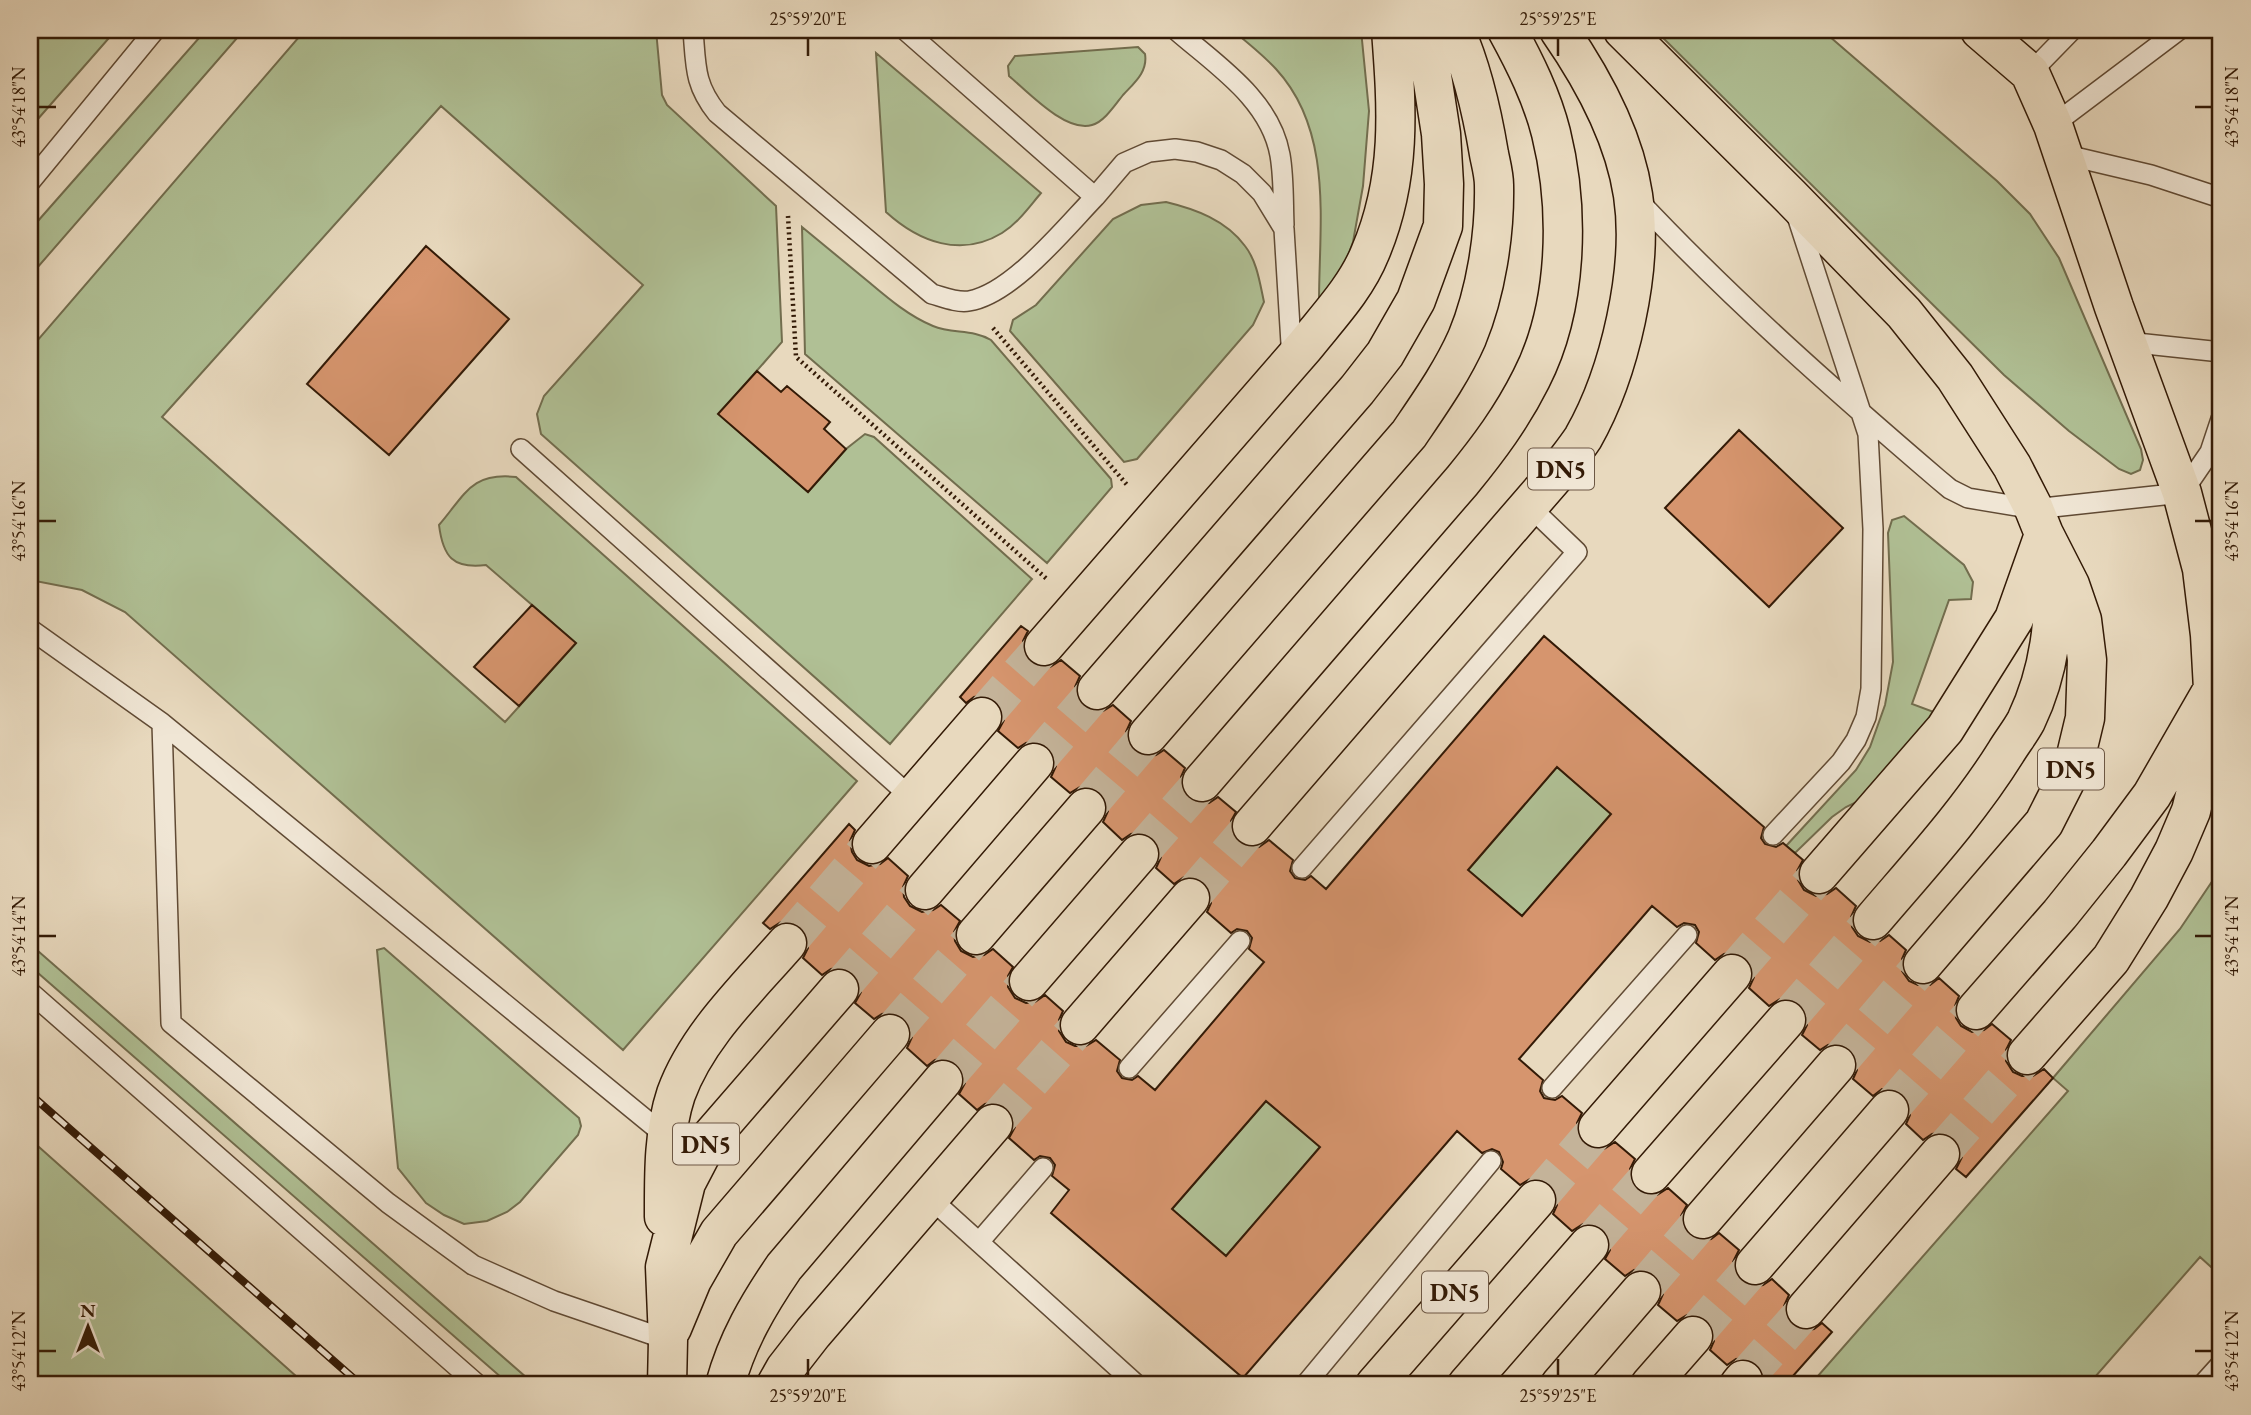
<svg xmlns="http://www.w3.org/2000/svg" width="2251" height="1415" font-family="'EB Garamond',serif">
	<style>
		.green { fill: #b0c095; stroke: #726d4e; stroke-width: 2 }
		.building { fill: #d6956e; stroke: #331a06; stroke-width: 2; fill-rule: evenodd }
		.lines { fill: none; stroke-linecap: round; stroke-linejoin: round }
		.highway-tunnel { stroke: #c4b399; stroke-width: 38; stroke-dasharray: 38 19; stroke-linecap: butt }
		.lane-casing { stroke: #604a34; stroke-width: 22 }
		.highway-casing { stroke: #331a06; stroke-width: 41 }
		.path { stroke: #331a06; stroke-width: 4.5; stroke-dasharray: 2 3.5; stroke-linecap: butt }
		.lane { stroke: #f0e6d5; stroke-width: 19 }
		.highway { stroke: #e8d9be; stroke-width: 38 }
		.rail-casing { stroke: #331a06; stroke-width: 8 }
		.rail { stroke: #f0e6d5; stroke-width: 5; stroke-dasharray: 16; stroke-linecap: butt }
		.ticks { fill: none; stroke: #331a06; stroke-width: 2.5 }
		.labels { text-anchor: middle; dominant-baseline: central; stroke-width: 7; stroke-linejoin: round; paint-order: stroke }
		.shield { fill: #f0e6d5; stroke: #6c5744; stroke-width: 2 }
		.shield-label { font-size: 24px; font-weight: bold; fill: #331a06 }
		.neatline { fill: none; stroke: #331a06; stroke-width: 2.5 }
		.ticks-label { font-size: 18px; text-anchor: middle; fill: #331a06 }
	</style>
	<rect width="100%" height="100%" fill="#e8d9be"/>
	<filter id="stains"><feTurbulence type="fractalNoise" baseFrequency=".00286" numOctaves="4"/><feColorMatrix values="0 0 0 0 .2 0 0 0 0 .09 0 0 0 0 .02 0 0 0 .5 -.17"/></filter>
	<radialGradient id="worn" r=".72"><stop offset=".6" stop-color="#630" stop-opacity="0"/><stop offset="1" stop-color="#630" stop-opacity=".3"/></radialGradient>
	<path class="green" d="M30,30H116L30,128Z
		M206,30H244L30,276V230Z
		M305,30H656L662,95L667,105L776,206L782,342L719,414L808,492L846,449L865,434L874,437L1032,579L890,744L541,434L537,414L544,396L643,285L441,106L162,417L505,722L576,643L486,565C453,569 443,557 439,525C465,495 471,472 516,477L857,781L623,1050L125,612L82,590L30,580V349Z
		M1232,30H1361L1369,111L1363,186L1353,242L1342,272L1319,302C1319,224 1334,132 1276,69C1263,55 1247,42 1232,30Z
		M1655,30H1822L1997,181L2030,214L2059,258L2141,449L2143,460L2140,470L2131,474L2119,469L2069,431L2004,375Z
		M1138,47L1145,54C1148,72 1134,83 1123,95C1115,105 1104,122 1092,125C1066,133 1028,92 1009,76L1008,66L1015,56Z
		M876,53L1041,193C1029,207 1018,223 1002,233C961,258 919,242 886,212Z
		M1166,202C1195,209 1226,220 1245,246C1257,261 1260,284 1264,302L1253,325L1137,459L1124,462L1010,331L1013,320L1036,305L1113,219L1141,205Z
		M802,227C824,245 847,264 870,283C889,299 909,316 933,326C952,334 973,329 991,340L1111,479L1112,487L1047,563L805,354Z
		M1904,516L1964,565L1973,582L1971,599L1949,600L1912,704L1939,714L1871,795L1846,807L1832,817L1795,853L1786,846L1856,770L1870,747L1885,705L1893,662L1888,533L1892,520Z
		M1557,767L1611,814L1522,916L1468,870Z
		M2221,863V1276L2200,1257L2088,1385H1810L2068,1091L2053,1078L2180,929L2213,880Z
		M30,944L535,1385H510L30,966Z
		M384,948L579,1118L581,1126L578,1135L520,1202L507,1212L487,1221L464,1224L444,1215L426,1203L398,1168L377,950Z
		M1266,1101L1320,1147L1226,1256L1172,1209Z
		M30,1139L306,1385H30Z"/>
	<path class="building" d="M426,246L509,319L389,455L307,384Z
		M757,371L781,392L787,386L830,422L824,429L846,449L808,492L718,414Z
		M1739,430L1843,528L1769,607L1665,508Z
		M532,605L576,643L519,706L474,667Z
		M1021,626L1028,631L1023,641V652L1030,663L1040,668L1050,667L1061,660L1080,676L1075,687L1077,698L1082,706L1094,712L1103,711L1113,705L1131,721L1126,732L1128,743L1133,751L1145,757L1156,755L1164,750L1185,768L1181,777V789L1188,799L1199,804L1209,803L1218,797L1236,812L1231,821V833L1238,843L1249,848L1259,847L1269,840L1293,860L1290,871L1295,878L1305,880L1311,876L1326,889L1544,636L1764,827L1761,838L1765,844L1776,847L1783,843L1803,860L1797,871L1798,880L1804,890L1816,896L1827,894L1836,888L1856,906L1851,917L1852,927L1858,936L1870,942L1880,941L1889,935L1906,950L1902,959V971L1909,981L1918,985H1930L1939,978L1959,996L1955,1006L1956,1018L1961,1026L1972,1032L1984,1030L1992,1024L2011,1040L2006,1050V1061L2013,1072L2022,1076H2033L2044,1069L2053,1078L1966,1177L1956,1169L1962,1157L1961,1147L1955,1138L1943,1132L1932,1134L1923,1140L1906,1124L1910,1115V1103L1903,1093L1894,1089H1882L1873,1096L1853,1079L1857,1070V1058L1851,1049L1839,1043L1828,1045L1820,1050L1802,1035L1807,1025V1014L1800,1003L1791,999H1780L1769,1006L1749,988L1754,977L1752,966L1747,958L1735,952L1724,954L1715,960L1696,943L1699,932L1695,925L1684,923L1677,927L1652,906L1519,1059L1543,1080L1540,1091L1544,1098L1555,1100L1562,1096L1582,1113L1577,1123V1134L1584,1145L1593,1149H1604L1615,1142L1635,1159L1630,1169V1180L1637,1191L1646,1195H1657L1668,1188L1687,1205L1681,1216L1683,1227L1688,1235L1700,1241L1711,1239L1719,1233L1739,1250L1733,1262L1735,1273L1740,1281L1752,1287L1763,1285L1772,1279L1789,1295L1784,1306L1785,1316L1791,1325L1803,1331L1814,1329L1822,1323L1832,1332L1785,1385H1764V1373L1756,1363L1746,1358L1736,1359L1727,1365L1710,1350L1714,1341V1330L1707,1319L1697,1314L1687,1315L1677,1321L1658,1305L1663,1294L1662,1284L1655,1274L1644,1269L1634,1270L1625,1276L1605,1259L1610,1250V1239L1603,1228L1593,1223L1583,1224L1572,1231L1553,1214L1557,1205V1194L1550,1183L1540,1178L1530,1179L1520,1185L1501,1169L1503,1162L1499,1152L1492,1149L1482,1153L1457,1131L1243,1378L1051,1213L1069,1190L1052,1176L1055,1165L1050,1158L1040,1156L1034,1160L1009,1138L1015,1127L1014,1117L1008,1108L996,1102L985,1104L977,1110L959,1094L965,1083L963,1072L958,1064L946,1058L935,1060L927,1066L907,1048L912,1037L911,1027L905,1018L893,1012L882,1014L874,1019L855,1003L861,992L859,981L854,973L842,967L831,969L822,975L803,958L808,948V937L801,926L792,922H781L770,929L763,923L849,824L855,830L850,841L852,852L857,860L869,866L880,864L888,858L908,876L903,887L904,897L910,906L922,912L933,910L941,905L960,921L954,932L955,941L961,951L973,957L984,955L993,949L1013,967L1008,976V987L1015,998L1026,1003L1035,1002L1045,995L1063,1011L1059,1020V1031L1066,1042L1075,1046H1086L1096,1040L1120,1060L1117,1071L1122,1078L1132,1080L1138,1076L1155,1090L1264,962L1249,949L1252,938L1247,931L1237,929L1231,933L1207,912L1211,903V892L1204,881L1195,877H1184L1174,884L1156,868L1161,857L1160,848L1154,838L1142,832L1131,834L1122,840L1103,822L1108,811L1106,800L1101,792L1089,786L1080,787L1070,793L1051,777L1056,766L1055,756L1049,747L1037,741L1026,743L1018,748L998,731L1004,720L1002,709L997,701L985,695L974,697L966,703L960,697ZM1557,767L1611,814L1522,916L1468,870ZM1266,1101L1320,1147L1226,1256L1172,1209Z"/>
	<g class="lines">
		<path class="highway-tunnel" d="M982,717L1044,646
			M1034,763L1097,690
			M1086,808L1148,735
			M1139,854L1202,782
			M1190,898L1252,826
			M787,943L872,844
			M1732,974L1819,874
			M839,989L925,890
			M1786,1020L1873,920
			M890,1034L976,935
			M1836,1065L1923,964
			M943,1080L1029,981
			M1889,1110L1976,1010
			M993,1124L1080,1025
			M1940,1154L2027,1055
			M1536,1200L1598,1128
			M1589,1245L1651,1174
			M1641,1291L1703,1219
			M1693,1336L1755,1265
			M1743,1380L1806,1309"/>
		<g class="lane-casing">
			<path id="lane" d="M693,30C696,66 694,84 717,113L932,294C943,297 957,303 969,301C1012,294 1065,228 1095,197
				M905,30L1095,197L1124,163L1149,152L1175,149L1197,152L1221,160L1243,174L1262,193L1284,229L1292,360
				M1176,30C1216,65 1270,99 1280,155C1284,178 1283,202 1284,225
				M2030,73L2072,30
				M2053,125L2179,30
				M2062,154L2151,175L2221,198
				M30,182L155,30
				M1637,199C1732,300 1833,389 1938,479L1950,489L1968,498L2034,509L2182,493L2210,452L2221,419
				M2127,342L2221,352
				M521,449L912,798
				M30,629L162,723L667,1137
				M162,723L171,1023L388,1203L473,1265L554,1301L668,1340
				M1773,835L1841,762L1856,740L1866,717L1871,689L1873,529L1868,434L1796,213
				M1302,868L1577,552L1529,506
				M30,992L478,1385
				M1129,1068L1240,941
				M1552,1088L1687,935
				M930,1198L1137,1385
				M979,1242L1043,1168
				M1305,1385L1491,1161
				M2202,1385L2221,1364"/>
		</g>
		<g class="highway-casing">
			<path id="highway" d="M1623,30L1790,196L1904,313L1955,377L2012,466L2034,509L2044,534L2070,585L2082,620L2087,660L2085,718L2074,764L2044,823L1923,964
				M1044,646L1305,346C1328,317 1356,288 1370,253C1402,178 1397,109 1391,30
				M1097,690L1357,390L1385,354L1416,300L1443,226L1444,184L1441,134L1430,63L1422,30
				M1148,735L1409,434C1430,403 1452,372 1467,338C1486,292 1495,234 1494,185C1494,175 1491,164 1489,154C1482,112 1472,68 1455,30
				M1202,782L1462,481C1489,448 1512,417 1531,379C1568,307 1570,210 1551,133C1542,97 1525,63 1507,30
				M1252,826L1558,472C1566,461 1575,450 1583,438C1620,373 1644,268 1633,195C1624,135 1593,79 1559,30
				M872,844L982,717
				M1819,874L1945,729L2014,619L2042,540
				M925,890L1034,763
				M1873,920C1919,866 1968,813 2006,752C2012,742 2020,732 2026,721C2048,675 2059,614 2049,564
				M976,935L1086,808
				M1029,981L1139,854
				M1976,1010L2060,914L2109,853L2152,795L2213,689L2210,635L2202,569L2182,493L2114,307L2053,125L2030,73L1980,30
				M1080,1025L1190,898
				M2027,1055L2111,959L2149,898L2174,851L2191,811L2204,759L2211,709
				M1598,1128L1732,974
				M1651,1174L1786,1020
				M664,1217C664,1177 663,1133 676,1094C697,1036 747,989 787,943
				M1703,1219L1836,1065
				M1755,1265L1889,1110
				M1806,1309L1940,1154
				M672,1328L692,1280L719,1233L890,1034
				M667,1385L668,1340L665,1267L686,1183L709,1139L839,989
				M725,1385C737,1341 758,1305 784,1267L943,1080
				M776,1385L785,1369L813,1333L993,1124
				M1375,1385L1536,1200
				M1467,1385L1589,1245
				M1560,1385L1641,1291
				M1650,1385L1693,1336
				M1739,1385L1743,1380"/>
		</g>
		<path class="path" d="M788,216L796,357L1048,580
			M993,328L1128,486"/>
		<use href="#lane" class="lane"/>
		<use href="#highway" class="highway"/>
		<g class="rail-casing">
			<path id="rail" d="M30,1094L361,1385"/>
		</g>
		<use href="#rail" class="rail"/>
	</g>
	<path class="ticks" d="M808,38V56M1558,38V56M38,107H56M2195,107H2212M38,521H56M2195,521H2212M38,936H56M2195,936H2212M38,1351H56M2195,1351H2212M808,1359V1376M1558,1359V1376"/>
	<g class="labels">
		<g class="shield">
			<rect x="1528" y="448.5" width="66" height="41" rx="5"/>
			<rect x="2038" y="748.5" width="66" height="41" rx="5"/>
			<rect x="673" y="1123.5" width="66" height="41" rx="5"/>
			<rect x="1422" y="1271.5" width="66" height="41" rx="5"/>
		</g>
		<g class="shield-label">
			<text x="1561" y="469">DN5</text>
			<text x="2071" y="769">DN5</text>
			<text x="706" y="1144">DN5</text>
			<text x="1455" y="1292">DN5</text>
		</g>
	</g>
	<rect width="2251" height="1415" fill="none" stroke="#e8d9be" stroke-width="77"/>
	<g transform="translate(88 1327)" stroke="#f0e6d5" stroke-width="5" paint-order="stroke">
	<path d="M0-5L12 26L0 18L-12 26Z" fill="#331a06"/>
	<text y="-10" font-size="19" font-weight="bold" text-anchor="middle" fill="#331a06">N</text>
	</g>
	<rect x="38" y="38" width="2174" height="1338" class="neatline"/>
	<g class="ticks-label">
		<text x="808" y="25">25°59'20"E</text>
		<text x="1558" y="25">25°59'25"E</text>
		<text transform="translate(19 107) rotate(-90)" y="6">43°54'18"N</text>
		<text transform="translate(2232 107) rotate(-90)" y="6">43°54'18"N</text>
		<text transform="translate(19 521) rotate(-90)" y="6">43°54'16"N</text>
		<text transform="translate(2232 521) rotate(-90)" y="6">43°54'16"N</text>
		<text transform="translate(19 936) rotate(-90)" y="6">43°54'14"N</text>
		<text transform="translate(2232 936) rotate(-90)" y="6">43°54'14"N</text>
		<text transform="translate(19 1351) rotate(-90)" y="6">43°54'12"N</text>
		<text transform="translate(2232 1351) rotate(-90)" y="6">43°54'12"N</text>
		<text x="808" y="1402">25°59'20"E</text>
		<text x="1558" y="1402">25°59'25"E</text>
	</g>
	<rect width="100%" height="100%" filter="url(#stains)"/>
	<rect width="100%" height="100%" fill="url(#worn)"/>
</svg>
